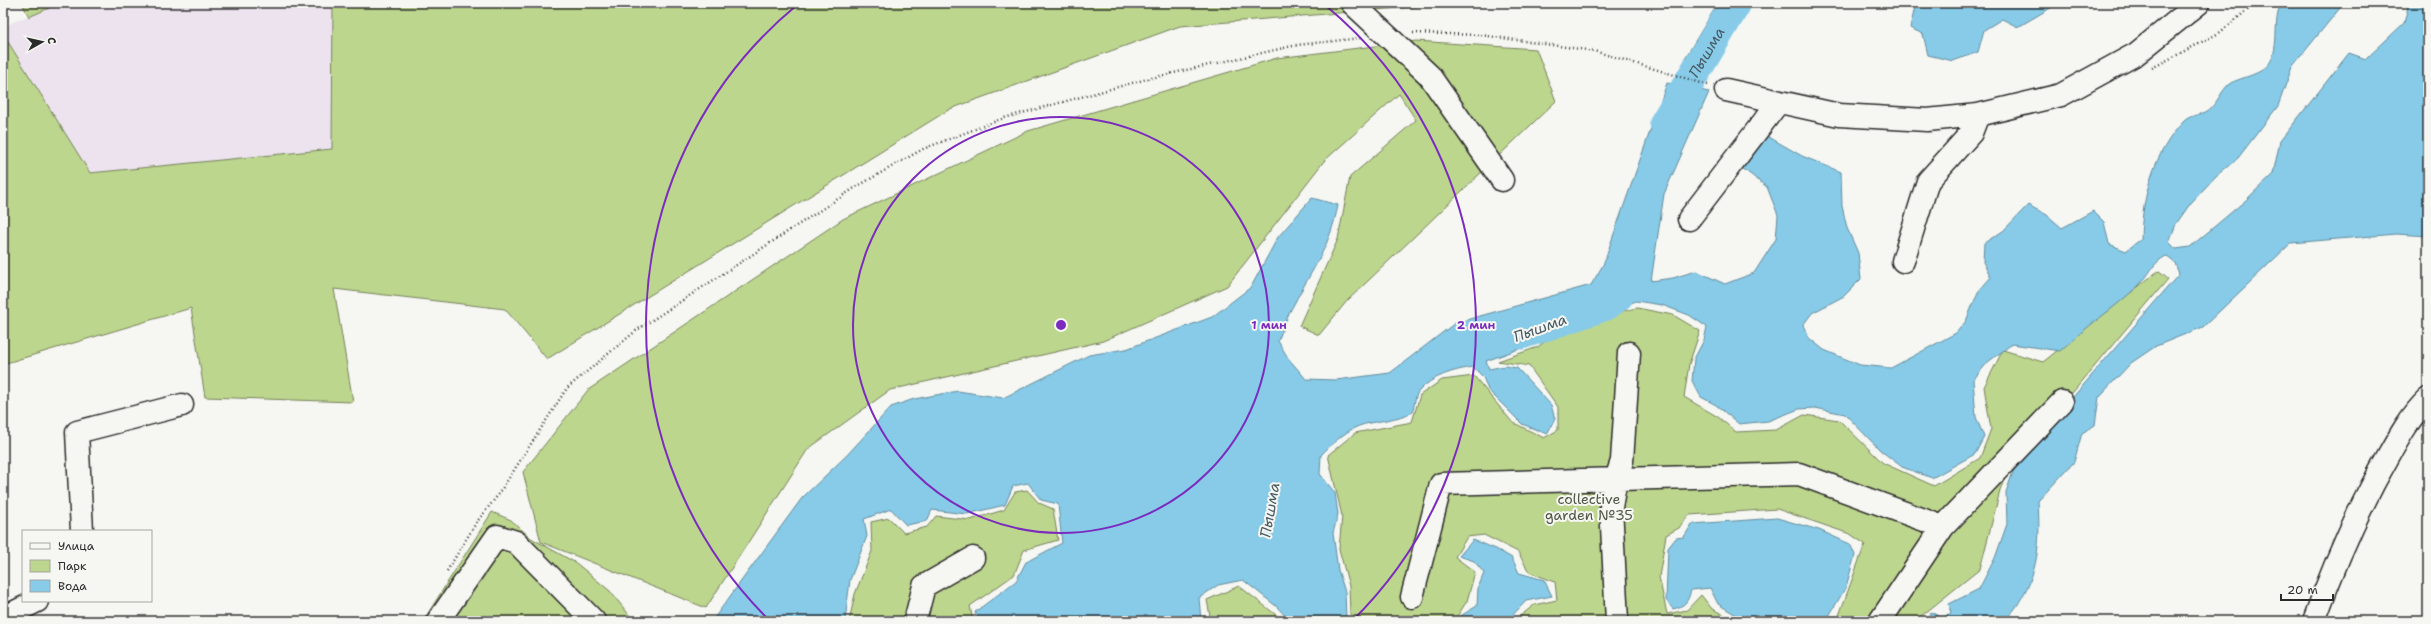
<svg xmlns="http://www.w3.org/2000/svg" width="2431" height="624" font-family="'Shantell Sans',sans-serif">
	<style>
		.built { fill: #ece3ee }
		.green { fill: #bdd68d; stroke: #74805c }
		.water { fill: #87cbe8; stroke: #628b9c }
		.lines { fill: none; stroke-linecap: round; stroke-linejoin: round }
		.river { stroke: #87cbe8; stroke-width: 31 }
		.minor-casing { stroke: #2b2b2b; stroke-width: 25 }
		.path { stroke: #2b2b2b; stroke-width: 2.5; stroke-dasharray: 1 3; stroke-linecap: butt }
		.minor { stroke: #f6f6f2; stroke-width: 22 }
		.ring { fill: none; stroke: #7b2cbf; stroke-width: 2 }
		.labels { text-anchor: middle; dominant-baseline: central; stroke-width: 4; stroke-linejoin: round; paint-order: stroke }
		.park-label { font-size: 14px; fill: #505644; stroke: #f6f6f2 }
		.water-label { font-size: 15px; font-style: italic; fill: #475b64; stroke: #f6f6f2 }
		.centre { fill: #7b2cbf; stroke: #f6f6f2; stroke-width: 2 }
		.ring-label { font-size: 12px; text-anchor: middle; font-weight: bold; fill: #7b2cbf; stroke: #f6f6f2; stroke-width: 4; stroke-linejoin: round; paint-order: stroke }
	</style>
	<rect width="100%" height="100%" fill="#f6f6f2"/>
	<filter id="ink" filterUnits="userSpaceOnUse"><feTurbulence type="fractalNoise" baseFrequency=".025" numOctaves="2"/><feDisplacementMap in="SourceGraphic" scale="8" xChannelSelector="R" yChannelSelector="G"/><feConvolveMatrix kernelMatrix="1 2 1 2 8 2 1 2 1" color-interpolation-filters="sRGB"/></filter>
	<g filter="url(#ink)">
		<path class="built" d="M60,3H333L332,149L90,174L3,34V29L11,23Z"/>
		<path class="green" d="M22,3H60L29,17Z
			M333,3H1438L1436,5L1180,26L950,109L547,359L505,309L334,289L353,402L205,397L191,308L3,364V230L5,229L3,224V34L90,173L332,149Z
			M1416,41L1536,49L1556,101L1347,301L1319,335L1299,326L1338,239L1350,177L1416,120L1399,94L1324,161L1227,286L1103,341L890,390L808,449L706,608L541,542L523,472L588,390L843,219L1028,131L1277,58Z
			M2158,271L2168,279L2015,461L2001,487L1980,569L1915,621H1837L1865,544L1850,534L1777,509L1689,515L1679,528L1666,535L1659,577L1667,614L1687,610L1701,595L1712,609L1737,621H1514L1534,605L1557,600L1555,582L1529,572L1518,552L1484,535L1467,537L1455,557L1475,572L1467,601L1454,621H1358L1350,614L1349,586L1339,549L1342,516L1328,455L1355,433L1412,422L1420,395L1442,380L1474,376L1512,422L1544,438L1558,430V407L1529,366L1498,361L1538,347L1569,322L1637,308L1673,315L1700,331L1689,364L1684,397L1718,417L1736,432L1776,430L1804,415L1839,420L1883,463L1934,486L1980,458L1991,429L1984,387L2003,350L2043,362Z
			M1027,490L1039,503L1053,509L1058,540L1024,550L1014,575L970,606L973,621H849L855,594L872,551L871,522L889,518L904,533L927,527L936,516L970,520L1004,510L1015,492Z
			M492,512L511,520L531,538L576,563L610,591L634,621H423Z
			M1239,586L1280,618L1283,621H1211L1207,600Z"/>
		<path class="water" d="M1718,3H1741L1735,9L1726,39L1708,74L1685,58Z
			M1916,3L1932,4L2059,3L2018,27L2002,19L1984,30L1978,52L1953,61L1928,55L1923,34L1910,28Z
			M2282,3H2344L2292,67L2278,106L2238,158L2216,176L2190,204L2176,224L2169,242L2176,249L2190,247L2246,200L2273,174L2280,141L2349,53L2366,59L2404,23L2409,3H2428V236L2396,234L2291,243L2203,327L2156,346L2131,363L2099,397L2095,425L2082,433L2074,462L2038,501C2040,536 2040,568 2021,599C2016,608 2010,617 2000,621C1990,624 1940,621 1926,621L1931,612L1942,618L1951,613L1949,604L1979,589L1995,558L2007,524L2006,492L2013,472L2049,418L2067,404L2179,274L2175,263L2166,256C2151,264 2151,274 2139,285C2114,309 2085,327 2060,351L2012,344L1988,362L1973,380L1976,417L1984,437L1975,454L1932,478L1902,467L1880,450L1845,414L1815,408L1799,409L1768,421L1739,424L1716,405L1701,397L1692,381L1694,359L1704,340L1707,327L1689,315L1662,305L1636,301L1618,308L1562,317L1535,343L1486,361L1489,369L1505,366L1517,368L1551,405L1555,419L1547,434L1522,424L1488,390L1483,377L1473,367C1454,370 1432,376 1419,391C1415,395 1414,406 1413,412C1395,420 1383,420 1365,424C1348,428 1333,443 1321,455L1320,474L1335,493L1338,514L1333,533L1338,570L1345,592L1346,618L1348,621H1290L1276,606L1243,580L1218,585L1199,598L1201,621H979L975,612L1016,581L1026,562L1062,543L1058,504L1041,500L1028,483L1013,486L1005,505L967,514L932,510L927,521L906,525L891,509L864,519L867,536L850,580L845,621H712L802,498L847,455L891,407L914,399L958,391L1003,398L1089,355L1126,349L1212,317L1251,287L1278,237L1312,198L1338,205C1330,247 1313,268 1294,304C1287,315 1283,329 1278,341L1288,358L1306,379L1336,380L1390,373L1455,323L1591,285L1603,265L1667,83L1709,92L1664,194L1651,281L1673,278L1696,271L1725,284L1754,273L1776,239L1778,215L1767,187L1734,162L1748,145L1767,136L1802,156L1841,172L1842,206L1847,228L1858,253L1861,279L1844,296L1812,313L1803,325L1809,338L1824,350L1860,365L1891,368L1956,333L1966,321L1978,292L1991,277L1983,262L1984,243L2003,231L2028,205L2047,215L2062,228L2093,211L2104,222L2109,244L2126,251L2141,239C2142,196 2154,152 2184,121C2191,114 2205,115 2211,108C2218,101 2221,92 2228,85C2234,79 2257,76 2266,67C2282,53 2271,19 2282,3Z
			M1777,518L1819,530L1850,544L1855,555L1846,587L1826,621H1746L1718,604L1710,588L1691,590C1688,602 1685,606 1673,609L1666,600L1668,548L1676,538L1684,537L1692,524Z
			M1473,540L1496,549L1512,558L1519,573L1544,580L1552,596L1526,601L1507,621H1459L1462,615L1477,606L1478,588L1484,573L1474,561L1459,556Z"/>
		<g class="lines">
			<g class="river">
				<path id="s1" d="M1665,123L1736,3"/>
				<path d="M1521,334L1606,305L1618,296"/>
			</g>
			<g class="minor-casing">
				<path id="minor" d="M1352,3L1429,75L1502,180
					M1726,90L1839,115L1927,120L1978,115L2061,95L2136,54L2199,3
					M1689,219L1778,103
					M1903,261L1928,181L1971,133L1978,115
					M82,531L77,432L182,405
					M1412,597L1441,484L1799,474L1943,527
					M3,618L37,601
					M438,621L497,536L516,542L594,621
					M915,621L924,586L973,558
					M1617,621L1611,507L1616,479L1622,461L1629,353
					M1880,621L1943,527L2062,402
					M2314,621C2334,565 2358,509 2388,457C2399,437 2411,415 2428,399"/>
			</g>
			<path class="path" d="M1413,33L1481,35L1594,51L1708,85
				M2152,68L2219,33L2256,3
				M447,571L476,523L498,495L567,388L637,330L856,187L923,149L1004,118L1147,79L1297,45L1361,38"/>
			<use href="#minor" class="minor"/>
		</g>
	</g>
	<g class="ring">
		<circle cx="1061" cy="325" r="208"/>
		<path d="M770 621A415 415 0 0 1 797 5M1325 5A415 415 0 0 1 1352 621"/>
	</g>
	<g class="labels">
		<g class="park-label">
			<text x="1589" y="499">collective<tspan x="1589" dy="16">garden №35</tspan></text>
		</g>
		<g class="water-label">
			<text stroke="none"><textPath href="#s1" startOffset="82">Пышма</textPath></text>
			<text transform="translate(1540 328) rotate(-20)">Пышма</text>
			<text transform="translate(1270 510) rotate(-80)">Пышма</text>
		</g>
	</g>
	<circle cx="1061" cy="325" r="6" class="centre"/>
	<g class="ring-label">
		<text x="1269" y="329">1 мин</text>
		<text x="1476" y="329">2 мин</text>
	</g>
	<rect width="2431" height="624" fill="none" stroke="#f6f6f2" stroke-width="16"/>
	<rect x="8" y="8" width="2415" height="608" fill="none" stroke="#2b2b2b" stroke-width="1.5" filter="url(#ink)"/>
	<rect x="22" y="530" width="130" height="72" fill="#f6f6f2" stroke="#a5a5a2"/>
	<rect x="30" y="543" width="20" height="6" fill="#f6f6f2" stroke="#a5a5a2"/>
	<text x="58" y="550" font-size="12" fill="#2b2b2b">Улица</text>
	<rect x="30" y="560" width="20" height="12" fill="#bdd68d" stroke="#a5a5a2"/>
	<text x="58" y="570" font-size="12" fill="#2b2b2b">Парк</text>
	<rect x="30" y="580" width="20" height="12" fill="#87cbe8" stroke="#a5a5a2"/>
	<text x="58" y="590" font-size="12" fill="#2b2b2b">Вода</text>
	<g transform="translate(42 42) rotate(82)" stroke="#f6f6f2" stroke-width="3" paint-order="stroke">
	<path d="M0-3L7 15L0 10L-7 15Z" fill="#2b2b2b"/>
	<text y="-6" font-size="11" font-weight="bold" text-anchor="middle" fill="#2b2b2b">С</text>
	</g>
	<path d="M2281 594v6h52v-6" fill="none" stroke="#2b2b2b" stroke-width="2"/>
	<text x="2287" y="594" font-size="12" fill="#2b2b2b" stroke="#f6f6f2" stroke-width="3" paint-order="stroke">20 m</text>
</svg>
